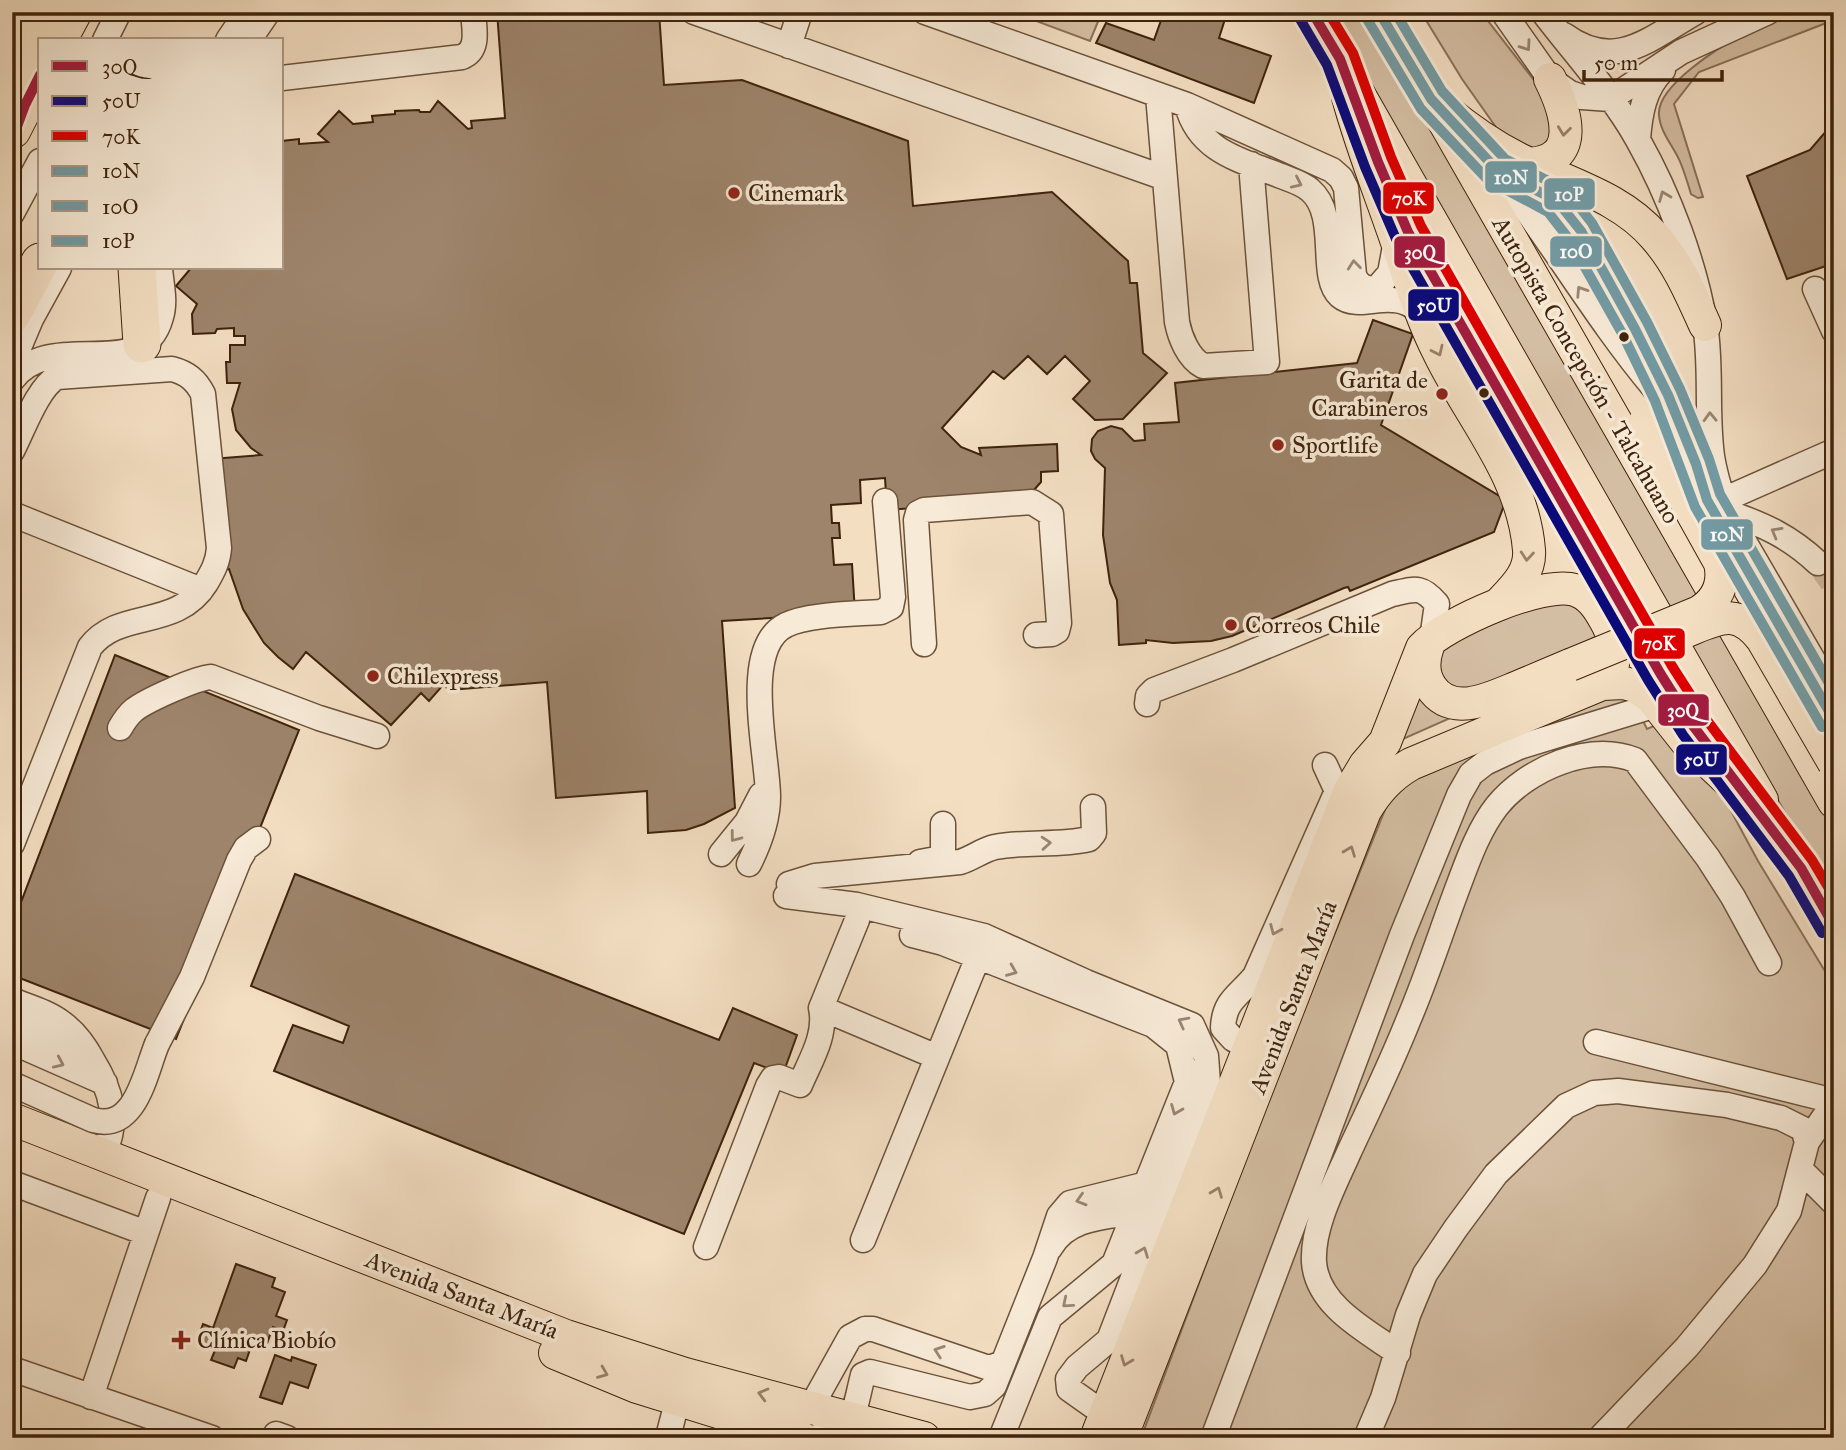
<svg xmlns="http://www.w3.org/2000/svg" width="1846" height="1450" font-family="'IM FELL Great Primer',serif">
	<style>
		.green { fill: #d4bea3; stroke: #8a7058; stroke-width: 2 }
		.building { fill: #9d846b; stroke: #3f230c; stroke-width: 2 }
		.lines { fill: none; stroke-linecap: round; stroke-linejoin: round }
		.minor-tunnel { stroke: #cfb99e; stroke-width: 24; stroke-dasharray: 24 12; stroke-linecap: butt }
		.minor-casing { stroke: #6c523a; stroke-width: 27 }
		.major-casing { stroke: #3f230c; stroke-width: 34 }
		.highway-casing { stroke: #3f230c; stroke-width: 39 }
		.minor { stroke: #f7ead7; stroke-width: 24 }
		.major { stroke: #f3dec2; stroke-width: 32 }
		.highway { stroke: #f3dec2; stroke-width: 37 }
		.minor-bridge-casing { stroke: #6c523a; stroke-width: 27; stroke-linecap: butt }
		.major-bridge-casing { stroke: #3f230c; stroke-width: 34; stroke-linecap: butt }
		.minor-bridge { stroke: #f7ead7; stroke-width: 24 }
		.major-bridge { stroke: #f3dec2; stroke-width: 32 }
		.bus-1-casing { stroke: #f7ead7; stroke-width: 16 }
		.bus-2-casing { stroke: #f7ead7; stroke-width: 16 }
		.bus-3-casing { stroke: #f7ead7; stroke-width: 16 }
		.bus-4-casing { stroke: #f7ead7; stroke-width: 16 }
		.bus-5-casing { stroke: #f7ead7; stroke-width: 16 }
		.bus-6-casing { stroke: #f7ead7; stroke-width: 16 }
		.bus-1 { stroke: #a31a3f; stroke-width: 10 }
		.bus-2 { stroke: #0a0a7a; stroke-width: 10 }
		.bus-3 { stroke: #d00; stroke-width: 10 }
		.bus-4 { stroke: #739ba4; stroke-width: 10 }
		.bus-5 { stroke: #739ba4; stroke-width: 10 }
		.bus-6 { stroke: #739ba4; stroke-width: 10 }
		.oneway { stroke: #9b8672 }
		.oneway2 { stroke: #998067 }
		.poi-dot { fill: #8f2418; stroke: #f7ead7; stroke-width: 2.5 }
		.bus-dot { fill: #3f230c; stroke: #f7ead7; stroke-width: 2.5 }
		.labels { text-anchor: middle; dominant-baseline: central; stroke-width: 7; stroke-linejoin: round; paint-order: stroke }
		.poi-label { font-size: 24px; fill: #3f230c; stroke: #f7ead7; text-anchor: start }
		.street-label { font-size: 24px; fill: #3f230c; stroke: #f7ead7 }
		.line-badge { stroke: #f7ead7; stroke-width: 2.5 }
		.badge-label { font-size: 19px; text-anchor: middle; font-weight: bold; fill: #fff }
	</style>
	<rect width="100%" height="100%" fill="#f3dec2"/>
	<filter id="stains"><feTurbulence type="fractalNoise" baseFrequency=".00286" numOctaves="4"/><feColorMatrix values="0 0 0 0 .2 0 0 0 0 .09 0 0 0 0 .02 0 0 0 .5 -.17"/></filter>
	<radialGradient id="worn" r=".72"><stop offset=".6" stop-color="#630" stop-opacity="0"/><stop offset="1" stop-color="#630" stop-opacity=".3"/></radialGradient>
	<path class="green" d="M1012,12H1102L1090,41Z
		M1325,12H1365L1679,552L1834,824V900L1712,682Z
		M1421,12H1481L1551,102L1556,133L1537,150L1505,140L1462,79Z
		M1794,12H1834V20L1699,72L1674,104L1703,197L1698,198L1691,194C1688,184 1685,174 1681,164C1675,148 1660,133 1659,115C1656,86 1721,46 1745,33C1760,25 1778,19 1794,12Z
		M1567,595L1606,632L1471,695L1444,689C1440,669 1433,659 1449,642L1555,596Z
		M1416,677L1455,716L1394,743Z
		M1625,684L1647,729L1661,723L1717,785L1758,861L1834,986V1438H1141L1273,1086L1395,785Z"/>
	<path class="building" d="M497,12H659L664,85L742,80L908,141L913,206L1052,192L1128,261L1130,283H1137L1143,353L1167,373L1123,419L1095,420L1073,399L1090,381L1065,356L1047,374L1028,356L1004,379L993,371L942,428L961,447L981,455L979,448L1057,444L1058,471L1041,472V482L1025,500L887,510L885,478L860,480L861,503L831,505L832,523H839L840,538H832L834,565L852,564L855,613L722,621L735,808L704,824L686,830L648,833L647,791L556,798L547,682L450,690L443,685L429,701L421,693L391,725L306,652L293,669L278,657L264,643L243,609L229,569L222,570L212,459L261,455L251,448L236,430L232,409L240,383H227L226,362H230V345H245V336H234V328L217,329L215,333L193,334L192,314L197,304L176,286L191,268H282V141L299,139V144L328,142L318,134L339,111L353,124L373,122L372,116L395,114V111L419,110L420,112H430L438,101L468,129L472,128L471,121L505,118Z
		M1164,12H1206L1225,19L1219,38L1271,56L1254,103L1096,43L1106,23L1154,40Z
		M1834,122V269L1832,264L1787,279L1747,176L1810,150Z
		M1373,320L1413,334L1381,425L1506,500L1494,532L1350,591L1348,587L1344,588L1232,636L1211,641L1173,643L1146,640V643L1119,645L1117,600L1110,583L1103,535L1105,468L1095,459L1091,451L1092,439L1098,431L1111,426L1122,429L1134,441L1145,440L1144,424L1179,422L1175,383L1357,363Z
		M1834,554V598L1815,565Z
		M115,655L299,730L176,1039L12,975V926Z
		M295,874L719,1040L733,1008L797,1035L783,1074L754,1063L684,1234L274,1071L293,1025L343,1043L349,1026L251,986Z
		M236,1264L275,1278L272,1287L285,1292L276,1316L287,1320L283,1331L273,1327L265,1349L252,1344L246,1361L238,1358L234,1368L211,1360L216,1348L197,1341L203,1324L213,1328Z
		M275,1355L291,1361L292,1357L316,1365L308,1388L290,1382L282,1404L260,1397Z"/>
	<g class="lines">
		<path class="minor-tunnel" d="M1818,563L1834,586"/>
		<g class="minor-casing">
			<path id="minor" d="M694,12L1165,178
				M925,12L1187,105L1332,170L1341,178L1346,188L1354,275C1358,286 1366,290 1377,288L1390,273L1396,241
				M1503,12L1550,79L1570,93L1582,97L1610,99L1681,52L1768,12
				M1543,12C1575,54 1612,94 1638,140C1669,195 1694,261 1705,324C1712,367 1706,413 1712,456C1715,476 1721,494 1727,512L1834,696
				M1564,35C1616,73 1650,38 1696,12
				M105,40L119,12
				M228,40L247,12
				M249,40L268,12
				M789,46L800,12
				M282,78L462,57C480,50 474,28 473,12
				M1158,95L1177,322C1180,337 1188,358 1203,366L1267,362L1251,164
				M1187,105C1199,152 1241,160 1281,176C1291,180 1302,183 1310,190C1340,215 1318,277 1340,296C1354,308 1376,298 1393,300C1404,300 1413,306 1422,312
				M1638,139C1640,114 1644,88 1663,70
				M1497,170C1535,187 1556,195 1581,231C1629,315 1678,400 1705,494
				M1498,172C1553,243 1597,320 1655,389
				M1399,210L1408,232L1660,673L1712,750
				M12,213L40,161
				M1815,289L1834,331
				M12,364L31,319L59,268
				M12,380C52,326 142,386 161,317C166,301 161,283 160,268
				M12,451C23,430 38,387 57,377L172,369C187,373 196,380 203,394L219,548C218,562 213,571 206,583C176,631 120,608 90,647L12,844
				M1723,500L1834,451
				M1727,512C1764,525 1789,536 1818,563
				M12,514L201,590
				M924,644L916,520L918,513L924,510L1032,502L1051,514L1059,623L1057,631L1052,634L1036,635
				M1813,684L1834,720
				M1147,704L1148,696L1154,690L1233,660L1392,594C1415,589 1421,585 1437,604L1432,639
				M120,728C124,721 128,715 134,710C147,700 196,678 211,677L319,718L377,736
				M721,854L747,822L761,795
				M920,862L936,859L943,854V824
				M749,864C759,844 768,819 768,797C768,755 740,647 786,625C807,614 856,614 881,612L891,607L893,597L885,501
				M789,884L815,876L960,862C973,858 982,850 995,847C1026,841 1059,846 1089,839L1094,833L1093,807
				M786,896L857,905L984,936L1086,982L1192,1025L1206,1056L1208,1083L1109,1340L1077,1367L1068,1379L1069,1389L1093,1406L1106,1412
				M912,935L943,943L1153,1025L1178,1045L1187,1082L1114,1264L1050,1317L1001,1438
				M12,1000C29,1007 48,1012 62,1023C76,1033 85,1046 93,1061C112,1092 119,1119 104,1154
				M821,1008L937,1057
				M12,1022L89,1054
				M12,1042L105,1083
				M1596,1042L1834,1101
				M157,1044L192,977L239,860L246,848L258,839
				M1248,1047L1233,1039L1223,1028C1224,1000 1239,996 1255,976L1337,791L1325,765
				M1800,1169L1834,1203
				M12,1183L146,1233
				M863,1240L978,957
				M706,1247L768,1086L773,1078L779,1077L800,1085C810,1061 827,1035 821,1008L857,920
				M1050,1248C1067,1217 1105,1217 1136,1212
				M1398,1353C1367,1331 1317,1306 1314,1262C1312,1226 1335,1184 1349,1152C1369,1109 1390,1066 1408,1021C1426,979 1440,935 1456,892C1467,863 1478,830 1497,806C1527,769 1589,742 1635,760L1708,858L1733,897L1769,963
				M12,1369L212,1438
				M91,1397L158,1198
				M811,1407L850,1337L865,1329H873L989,1368L1003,1363
				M669,1433L682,1383
				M275,1438L276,1434L287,1438
				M812,1438C857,1428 853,1414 863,1375L870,1372L970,1397L985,1394L994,1386L1045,1258L1059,1216L1070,1203L1147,1184
				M1213,1438L1402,935L1459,795L1471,774L1485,763L1519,747L1656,705
				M1366,1438L1383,1398L1408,1315L1425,1274L1456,1228L1496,1174L1566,1106L1594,1093L1618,1091L1727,1105L1781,1118L1803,1129L1807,1142
				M1600,1438L1687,1347L1755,1265L1789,1211L1807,1142L1827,1113L1834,1107"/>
		</g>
		<g class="major-casing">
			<path id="major" d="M1312,12L1762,800
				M1379,12L1431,99L1834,802
				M1348,97C1360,142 1377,185 1392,228C1407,270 1419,314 1439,353C1471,419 1523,475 1529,550C1531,573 1513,589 1499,604
				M1443,108C1468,129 1497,149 1527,163C1572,185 1622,198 1655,237C1678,263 1691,294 1705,325
				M1527,164C1583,162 1566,111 1550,79
				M1428,646C1423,660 1422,674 1431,687C1452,719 1493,697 1520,686C1537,679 1553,672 1570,665
				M1791,851L1834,926
				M12,1119L566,1336L685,1374L924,1438
				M555,1353L637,1387L802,1438
				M1096,1438L1350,790L1365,765L1385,742L1422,648C1445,623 1543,580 1575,590C1590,595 1598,607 1605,620C1615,637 1617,653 1611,672
				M1121,1438L1365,811C1377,791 1390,776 1411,764L1602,684L1624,683L1635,686L1651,697L1685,740L1751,802L1801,868"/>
		</g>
		<g class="highway-casing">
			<path id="highway" d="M58,40L73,12
				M12,65L42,12
				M12,130L40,75
				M137,268L142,344
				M12,314L40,262"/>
		</g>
		<use href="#minor" class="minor"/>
		<use href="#major" class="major"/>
		<use href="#highway" class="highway"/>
		<g class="minor-bridge-casing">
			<path id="minor-bridge" d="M12,1084L93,1120C136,1132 145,1073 157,1044"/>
		</g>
		<g class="major-bridge-casing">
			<path id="major-bridge" d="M1687,631C1719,618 1737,607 1762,639L1834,763
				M1570,665L1699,612C1717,601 1725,584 1720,563L1643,425"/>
		</g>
		<use href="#minor-bridge" class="minor-bridge"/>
		<use href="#major-bridge" class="major-bridge"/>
		<g class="bus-1-casing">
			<path id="bus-1" d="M1312,12L1340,59L1378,162L1408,232L1660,673L1694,727L1801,868L1834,926
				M12,140L25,105L40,75"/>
		</g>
		<g class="bus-2-casing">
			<path id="bus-2" d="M1300,19L1327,65L1365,167L1396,239L1648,680L1683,735L1789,876L1822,933"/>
		</g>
		<g class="bus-3-casing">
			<path id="bus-3" d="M1328,12L1353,53L1391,157L1421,226L1672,666L1706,719L1812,860L1834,897"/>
		</g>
		<g class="bus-4-casing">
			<path id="bus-4" d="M1379,12L1431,99L1497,170L1557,201L1581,231L1635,329L1668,395L1696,464L1707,500L1834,720"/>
		</g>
		<g class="bus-5-casing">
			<path id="bus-5" d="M1367,19L1421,109L1488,180L1548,212L1569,239L1623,335L1655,401L1695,507L1822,727"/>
		</g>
		<g class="bus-6-casing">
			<path id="bus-6" d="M1395,12L1442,91L1505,159L1566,190L1592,223L1647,322L1680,389L1709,459L1720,494L1834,692"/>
		</g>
		<use href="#bus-1" class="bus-1"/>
		<use href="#bus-2" class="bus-2"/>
		<use href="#bus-3" class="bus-3"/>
		<use href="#bus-4" class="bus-4"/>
		<use href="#bus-5" class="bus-5"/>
		<use href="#bus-6" class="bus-6"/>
	</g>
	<defs><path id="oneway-chevron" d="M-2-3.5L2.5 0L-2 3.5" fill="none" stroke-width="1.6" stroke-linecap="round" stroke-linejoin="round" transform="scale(1.75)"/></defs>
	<g class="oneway">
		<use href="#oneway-chevron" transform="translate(1526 46) rotate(55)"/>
		<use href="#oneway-chevron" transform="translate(1297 183) rotate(25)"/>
		<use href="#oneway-chevron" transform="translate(1664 196) rotate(-112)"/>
		<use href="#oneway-chevron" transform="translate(1354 265) rotate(-96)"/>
		<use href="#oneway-chevron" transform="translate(1581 291) rotate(-123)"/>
		<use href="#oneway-chevron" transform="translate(1710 417) rotate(-92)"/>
		<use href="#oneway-chevron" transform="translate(1776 532) rotate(-150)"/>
		<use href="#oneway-chevron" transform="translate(735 837) rotate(127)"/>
		<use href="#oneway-chevron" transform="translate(1046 843) rotate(-4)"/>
		<use href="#oneway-chevron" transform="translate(1275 930) rotate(113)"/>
		<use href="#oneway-chevron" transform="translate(1012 971) rotate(22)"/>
		<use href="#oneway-chevron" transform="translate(1183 1022) rotate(-152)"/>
		<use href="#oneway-chevron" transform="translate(59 1063) rotate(24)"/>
		<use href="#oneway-chevron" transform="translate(1176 1110) rotate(112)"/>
		<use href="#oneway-chevron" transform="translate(1081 1200) rotate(163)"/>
		<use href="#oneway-chevron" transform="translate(1143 1252) rotate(-69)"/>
		<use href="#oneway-chevron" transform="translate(1067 1303) rotate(140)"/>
		<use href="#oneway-chevron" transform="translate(939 1351) rotate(-161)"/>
	</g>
	<g class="oneway2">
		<use href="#oneway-chevron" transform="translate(1564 131) rotate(97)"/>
		<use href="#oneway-chevron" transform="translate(1438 351) rotate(65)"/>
		<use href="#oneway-chevron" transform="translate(1527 556) rotate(95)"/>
		<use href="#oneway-chevron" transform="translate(1350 851) rotate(-69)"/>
		<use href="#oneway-chevron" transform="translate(1217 1192) rotate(-69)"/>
		<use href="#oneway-chevron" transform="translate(1126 1361) rotate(111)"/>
		<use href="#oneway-chevron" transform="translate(603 1373) rotate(22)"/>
		<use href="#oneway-chevron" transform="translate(763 1394) rotate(-165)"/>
	</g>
	<g class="poi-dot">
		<circle cx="734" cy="193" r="7"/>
		<circle cx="1442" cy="394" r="7"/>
		<circle cx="1278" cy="445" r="7"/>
		<circle cx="1231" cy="625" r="7"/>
		<circle cx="373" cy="676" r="7"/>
		<path d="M177.5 1329.5h7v7h7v7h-7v7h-7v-7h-7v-7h7z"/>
	</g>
	<g class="bus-dot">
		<circle cx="1624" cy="337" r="6"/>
		<circle cx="1484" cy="393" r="6"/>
	</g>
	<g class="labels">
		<g class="poi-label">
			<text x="748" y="193">Cinemark</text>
			<text x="1428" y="380" text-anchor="end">Garita de<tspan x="1428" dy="28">Carabineros</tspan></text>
			<text x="1292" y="445">Sportlife</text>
			<text x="1245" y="625">Correos Chile</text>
			<text x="387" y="676">Chilexpress</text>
			<text x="197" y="1340">Clínica Biobío</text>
		</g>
		<g class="street-label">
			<text transform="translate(1586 370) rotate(60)">Autopista Concepción - Talcahuano</text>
			<text transform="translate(1293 997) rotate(-69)">Avenida Santa María</text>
			<text transform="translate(462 1295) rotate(21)">Avenida Santa María</text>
		</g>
	</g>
	<g class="line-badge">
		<rect x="1484" y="160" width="54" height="34" rx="7" fill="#739ba4"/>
		<rect x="1543" y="177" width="53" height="34" rx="7" fill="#739ba4"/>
		<rect x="1382" y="181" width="53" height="34" rx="7" fill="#d00"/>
		<rect x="1549" y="235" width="54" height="33" rx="7" fill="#739ba4"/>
		<rect x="1393" y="235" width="53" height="34" rx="7" fill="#a31a3f"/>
		<rect x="1407" y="288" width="53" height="34" rx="7" fill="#0a0a7a"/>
		<rect x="1700" y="518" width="54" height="33" rx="7" fill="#739ba4"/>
		<rect x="1633" y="627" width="53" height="33" rx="7" fill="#d00"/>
		<rect x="1657" y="693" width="53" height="34" rx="7" fill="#a31a3f"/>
		<rect x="1675" y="743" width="53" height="33" rx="7" fill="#0a0a7a"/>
	</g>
	<g class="badge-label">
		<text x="1511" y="184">10N</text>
		<text x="1569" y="201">10P</text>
		<text x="1409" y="205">70K</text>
		<text x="1576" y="258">10O</text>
		<text x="1420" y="259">30Q</text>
		<text x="1434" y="312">50U</text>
		<text x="1727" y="541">10N</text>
		<text x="1659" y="650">70K</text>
		<text x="1683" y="717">30Q</text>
		<text x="1701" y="766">50U</text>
	</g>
	<rect width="1846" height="1450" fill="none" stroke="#f3dec2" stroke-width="42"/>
	<rect x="14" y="14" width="1818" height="1422" fill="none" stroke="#3f230c" stroke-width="3.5"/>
	<rect x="21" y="21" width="1804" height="1408" fill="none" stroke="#3f230c" stroke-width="2"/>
	<rect x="38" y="38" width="245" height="231" fill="#f7ead7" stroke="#ad9a86" stroke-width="2"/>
	<rect x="52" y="61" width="35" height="10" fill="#a31a3f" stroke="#ad9a86" stroke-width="2"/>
	<text x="102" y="74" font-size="21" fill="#3f230c">30Q</text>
	<rect x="52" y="96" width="35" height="10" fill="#0a0a7a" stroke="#ad9a86" stroke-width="2"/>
	<text x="102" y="108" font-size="21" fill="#3f230c">50U</text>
	<rect x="52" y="131" width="35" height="10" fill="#dd0000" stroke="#ad9a86" stroke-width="2"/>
	<text x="102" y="144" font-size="21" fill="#3f230c">70K</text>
	<rect x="52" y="166" width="35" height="10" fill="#739ba4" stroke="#ad9a86" stroke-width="2"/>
	<text x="102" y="178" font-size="21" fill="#3f230c">10N</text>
	<rect x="52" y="201" width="35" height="10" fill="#739ba4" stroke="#ad9a86" stroke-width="2"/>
	<text x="102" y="214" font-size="21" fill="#3f230c">10O</text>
	<rect x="52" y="236" width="35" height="10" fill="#739ba4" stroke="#ad9a86" stroke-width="2"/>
	<text x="102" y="248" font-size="21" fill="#3f230c">10P</text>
	<path d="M1584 70v10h138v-10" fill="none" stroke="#3f230c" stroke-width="3.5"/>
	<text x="1594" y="70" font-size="21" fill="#3f230c" stroke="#f7ead7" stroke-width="5" paint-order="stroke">50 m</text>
	<rect width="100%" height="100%" filter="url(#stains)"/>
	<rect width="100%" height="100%" fill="url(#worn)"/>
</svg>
